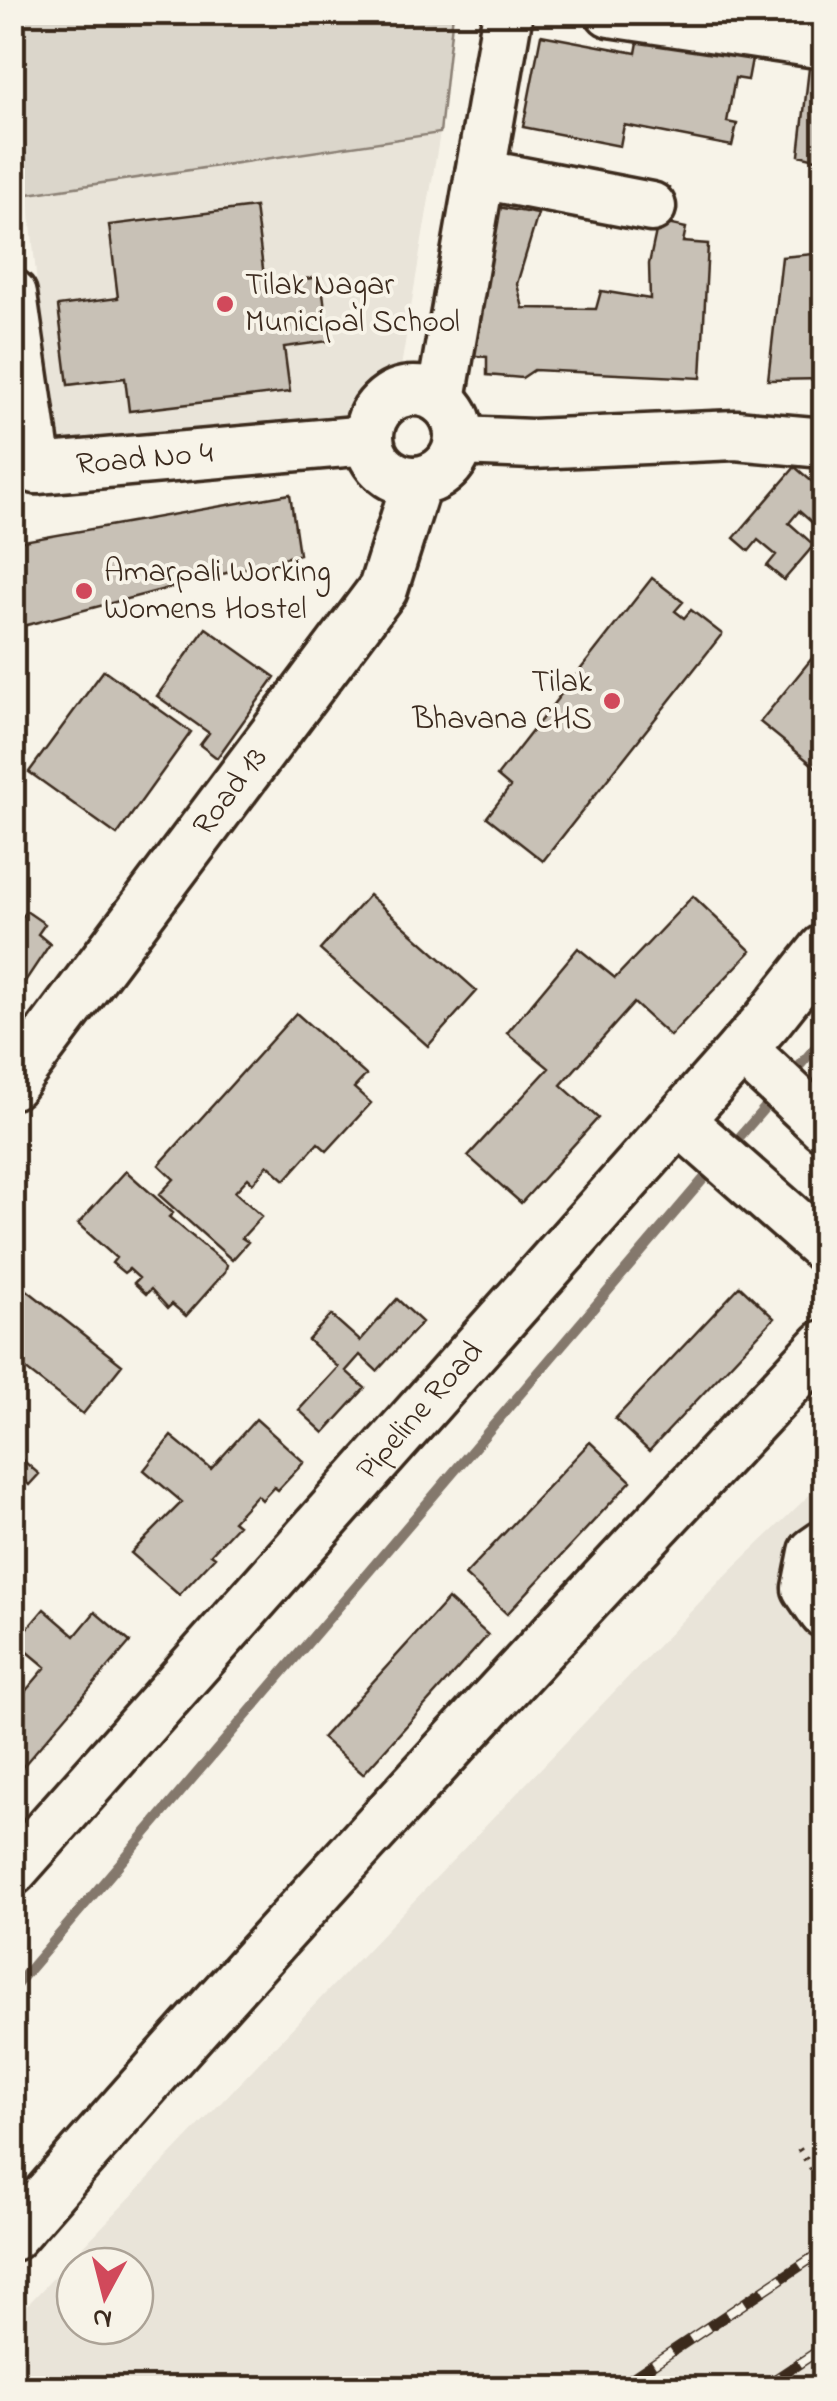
<svg xmlns="http://www.w3.org/2000/svg" width="837" height="2401" font-family="'Indie Flower',sans-serif">
	<style>
		.built { fill: #e9e4d9; fill-rule: evenodd }
		.green { fill: #dbd6cb; stroke: #8b8074; stroke-width: 2.5 }
		.lines { fill: none; stroke-linecap: round; stroke-linejoin: round }
		.stream { stroke: #84786c; stroke-width: 10 }
		.building { fill: #c8c1b6; stroke: #3b2a1e; stroke-width: 2.5 }
		.minor-casing { stroke: #3b2a1e; stroke-width: 55 }
		.path { stroke: #3b2a1e; stroke-width: 6; stroke-dasharray: 2.5 8; stroke-linecap: butt }
		.minor { stroke: #f7f3e8; stroke-width: 48 }
		.rail-casing { stroke: #3b2a1e; stroke-width: 11 }
		.rail { stroke: #f7f3e8; stroke-width: 8; stroke-dasharray: 22; stroke-linecap: butt }
		.poi-dot { fill: #d1495b; stroke: #f7f3e8; stroke-width: 4 }
		.labels { text-anchor: middle; dominant-baseline: central; stroke-width: 8; stroke-linejoin: round; paint-order: stroke }
		.poi-label { font-size: 32px; fill: #3b2a1e; stroke: #f7f3e8; text-anchor: start }
		.street-label { font-size: 32px; fill: #3b2a1e; stroke: #f7f3e8 }
	</style>
	<rect width="100%" height="100%" fill="#f7f3e8"/>
	<filter id="ink" filterUnits="userSpaceOnUse"><feTurbulence type="fractalNoise" baseFrequency=".01" numOctaves="2"/><feDisplacementMap in="SourceGraphic" scale="20" xChannelSelector="R" yChannelSelector="G"/><feConvolveMatrix kernelMatrix="1 2 1 2 8 2 1 2 1" color-interpolation-filters="sRGB"/></filter>
	<g filter="url(#ink)">
		<path class="built" d="M440,133L393,415L53,444L28,194Z
			M824,1481V2388H13L12,2321L721,1580ZM75,2266H135V2326H75Z"/>
		<path class="green" d="M14,13H453L440,133L28,194Z"/>
		<g class="lines">
			<path class="stream" d="M791,1076L824,1037
				M730,1148L774,1097
				M12,1990L712,1169"/>
		</g>
		<path class="building" d="M641,26L754,48L748,80L735,78L727,122L737,124L732,146L624,125L620,146L523,127L541,35L636,53Z
			M811,51L824,53V149H822L820,160L799,155Z
			M480,204L538,214L517,284L523,308L596,309L601,291L650,299L649,264L658,222L686,228L683,242L708,244L701,378L534,370L522,378L487,375V357L464,355Z
			M255,207L265,284L321,277L329,341L284,347L290,392L129,411L125,378L68,385L58,306L118,298L109,225Z
			M824,253V379L768,380L782,257Z
			M795,467L824,492V533L799,511L789,523L814,545L784,580L767,566L776,555L758,540L749,551L734,538Z
			M290,494L299,554L12,629V543Z
			M652,578L683,602L675,611L684,618L691,610L722,634L543,861L487,817L510,787L497,776Z
			M206,628L275,677L217,758L200,745L209,733L157,696Z
			M813,657L824,666V774L760,722Z
			M104,670L191,732L117,835L29,772Z
			M369,895L477,991L428,1046L320,950Z
			M693,896L751,951L670,1036L634,1003L561,1085L598,1118L521,1203L468,1156L549,1068L507,1033L578,948L615,978Z
			M26,911L45,924L38,934L50,944L22,986L12,978V918L18,922Z
			M296,1013L366,1075L354,1088L371,1103L327,1151L318,1143L285,1180L268,1165L253,1183L248,1178L235,1192L262,1216L242,1238L248,1242L232,1260L159,1195L174,1179L159,1165Z
			M126,1171L173,1213L169,1217L227,1265L225,1272L186,1316L172,1304L168,1308L151,1289L146,1294L134,1283L139,1278L129,1269L124,1273L112,1263L116,1258L78,1224Z
			M13,1279L122,1365L83,1414L12,1359Z
			M740,1286L774,1318L649,1451L615,1419Z
			M397,1299L422,1322L377,1371L360,1355L346,1371L365,1388L324,1433L299,1410L338,1367L308,1340L331,1315L360,1341Z
			M256,1419L304,1462L278,1490L274,1487L262,1500L257,1495L233,1521L238,1525L211,1554L215,1557L179,1595L131,1553L182,1502L144,1470L171,1436L211,1469Z
			M590,1442L631,1481L507,1614L465,1575Z
			M12,1451L39,1474L29,1485L23,1479L12,1492Z
			M448,1599L488,1635L363,1774L322,1738Z
			M44,1609L75,1636L95,1612L130,1642L12,1779V1707L46,1667L16,1642Z"/>
		<g class="lines">
			<g class="minor-casing">
				<g id="minor">
					<path d="M610,12L824,44"/>
					<path d="M480,174L651,207"/>
					<path d="M12,294L37,469"/>
					<circle cx="414" cy="436" r="45"/>
					<path d="M441,399L508,12"/>
					<path d="M460,441L532,444L736,435L824,443"/>
					<path id="s1" d="M37,469L368,440"/>
					<path d="M742,1049L824,1126"/>
					<path id="s2" d="M12,1084L383,589L417,481"/>
					<path d="M679,1120L824,1248"/>
					<path d="M824,1545L814,1552L807,1588L824,1613"/>
					<path id="s3" d="M12,1871L767,1021L824,949"/>
					<path d="M12,2236C275,1932 550,1638 824,1345"/>
				</g>
			</g>
			<path class="path" d="M799,2149L824,2187"/>
			<use href="#minor" class="minor"/>
			<g class="rail-casing">
				<path id="rail" d="M617,2388L824,2250
					M762,2388L824,2347
					M814,2388L824,2382"/>
			</g>
			<use href="#rail" class="rail"/>
		</g>
	</g>
	<g class="poi-dot">
		<circle cx="225" cy="304" r="10"/>
		<circle cx="84" cy="591" r="10"/>
		<circle cx="612" cy="701" r="10"/>
	</g>
	<g class="labels">
		<g class="poi-label">
			<text x="245" y="286">Tilak Nagar<tspan x="245" dy="37">Municipal School</tspan></text>
			<text x="104" y="573">Amarpali Working<tspan x="104" dy="37">Womens Hostel</tspan></text>
			<text x="592" y="683" text-anchor="end">Tilak<tspan x="592" dy="37">Bhavana CHS</tspan></text>
		</g>
		<g class="street-label">
			<text stroke="none"><textPath href="#s1" startOffset="108">Road No 4</textPath></text>
			<text stroke="none"><textPath href="#s2" startOffset="365">Road 13</textPath></text>
			<text stroke="none"><textPath href="#s3" startOffset="615">Pipeline Road</textPath></text>
		</g>
	</g>
	<rect width="837" height="2401" fill="none" stroke="#f7f3e8" stroke-width="50"/>
	<rect x="25" y="25" width="787" height="2351" fill="none" stroke="#3b2a1e" stroke-width="4" filter="url(#ink)"/>
	<g transform="translate(105 2296) rotate(187)"><circle r="48" fill="#f7f3e8" stroke="#aca397" stroke-width="2.5"/>
	<path d="M0-8L18 38L0 25L-18 38Z" fill="#d1495b"/>
	<text y="-15" font-size="28" font-weight="bold" text-anchor="middle" fill="#3b2a1e">N</text>
	</g>
</svg>
